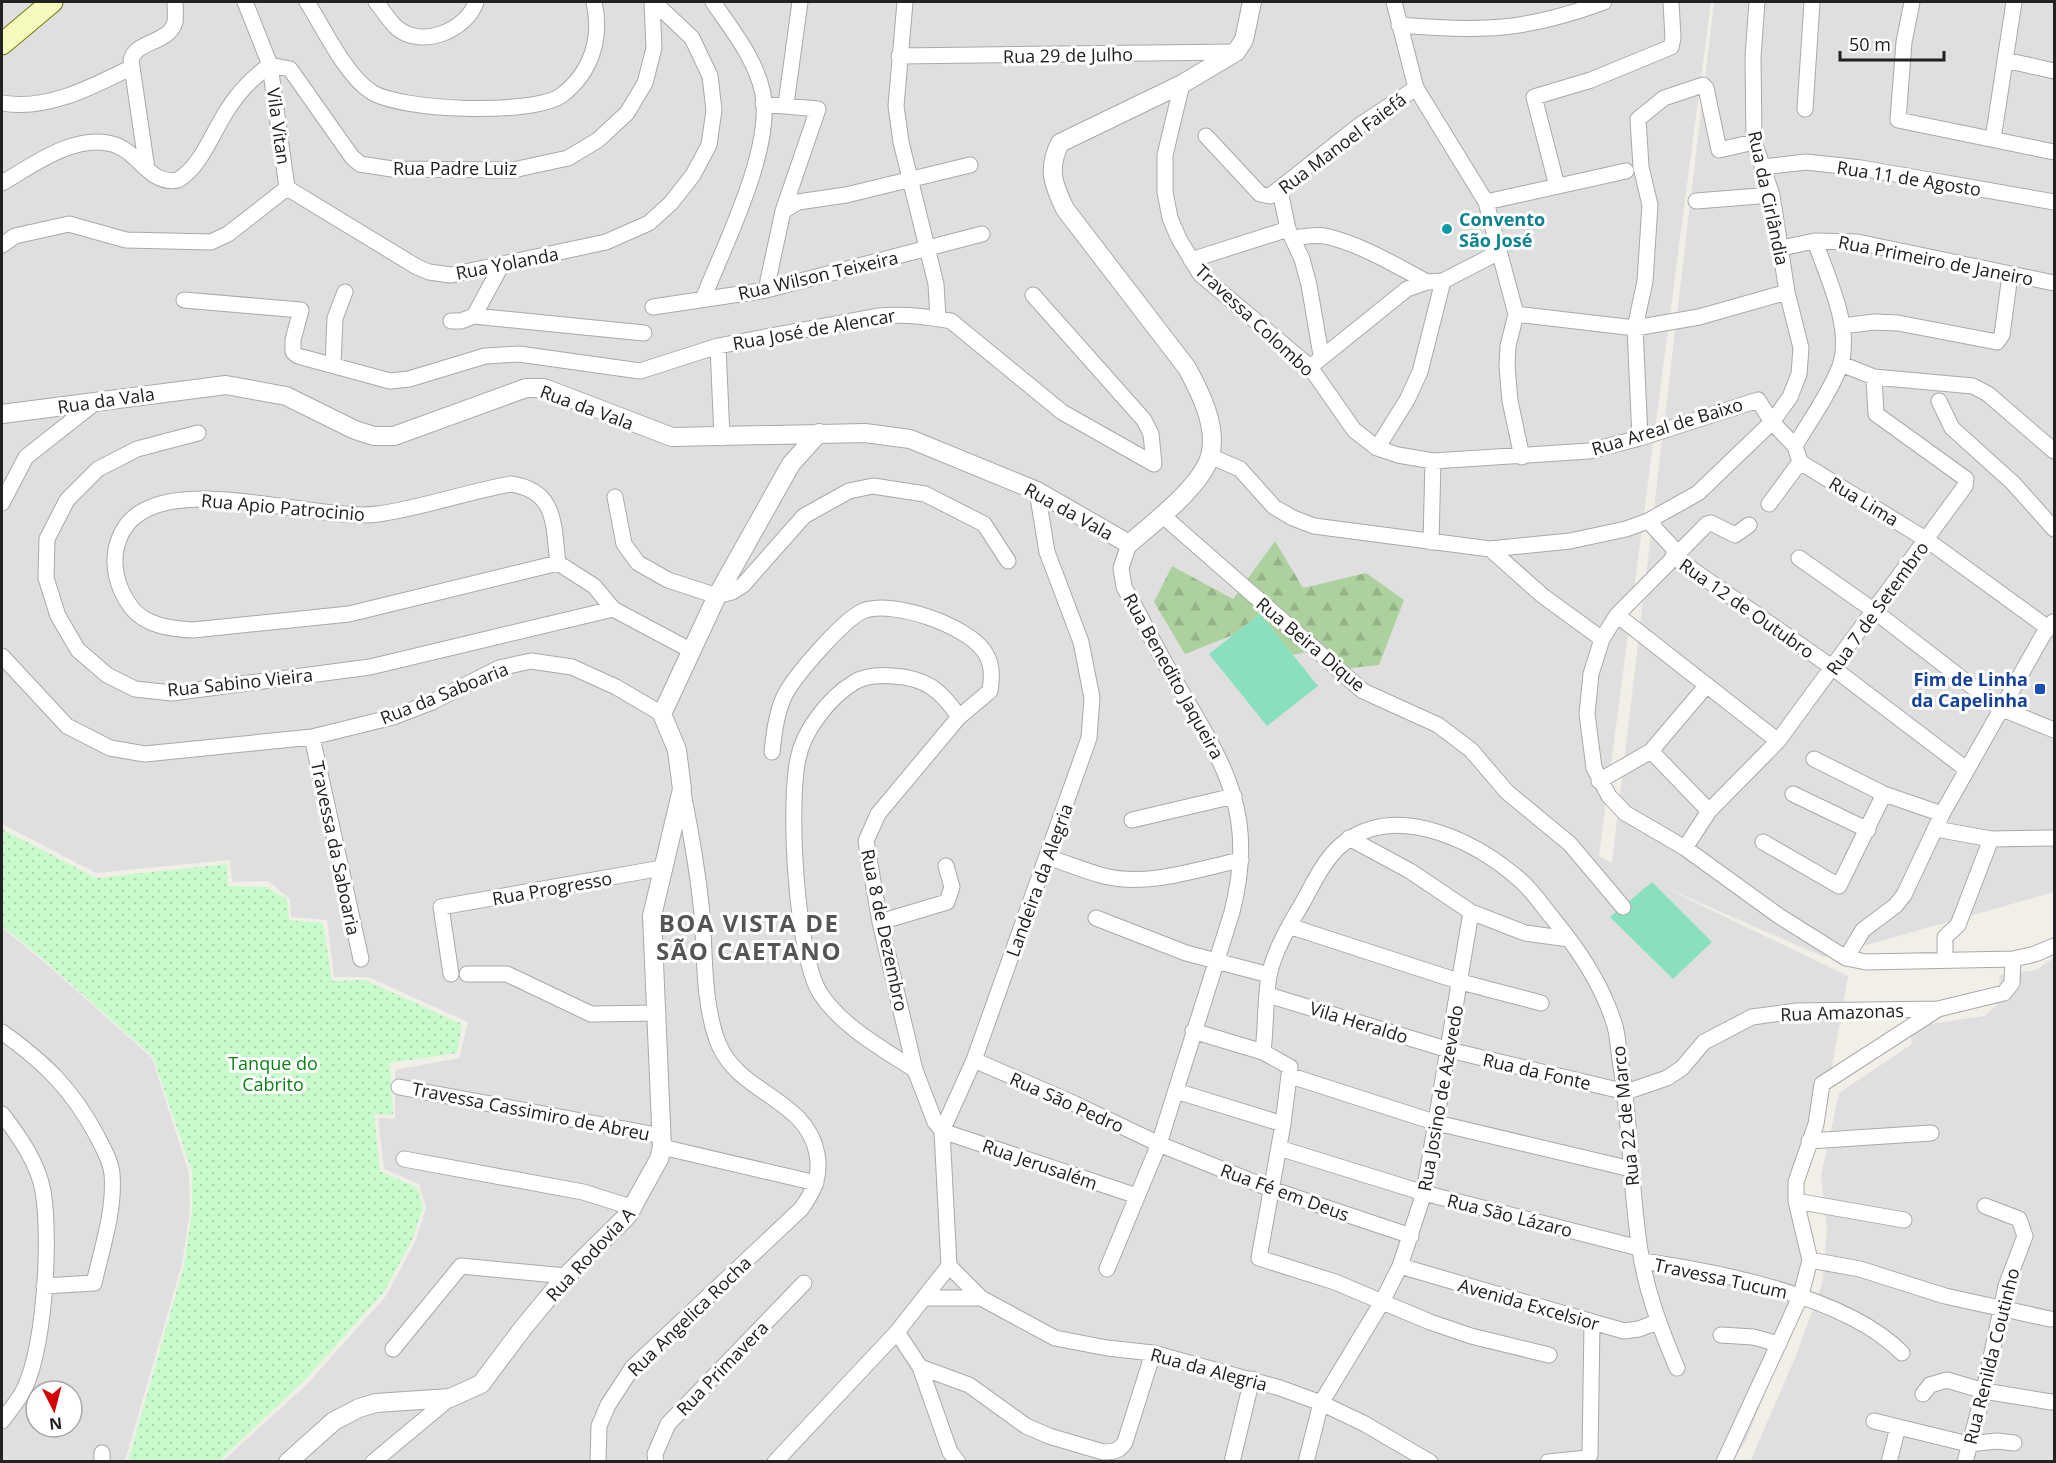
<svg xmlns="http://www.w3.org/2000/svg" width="2056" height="1463" font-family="'Open Sans',sans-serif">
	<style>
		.residential { fill: #e0dfdf; fill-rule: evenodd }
		.forest { fill: url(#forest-firs) }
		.park { fill: url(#park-dots) }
		.pitch { fill: #88e0be }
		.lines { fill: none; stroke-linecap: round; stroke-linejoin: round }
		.minor-casing { stroke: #a9a9a9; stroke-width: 17 }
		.tertiary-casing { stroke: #a9a9a9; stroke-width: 20 }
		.secondary-casing { stroke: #707d05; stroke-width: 23 }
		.minor { stroke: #fff; stroke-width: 15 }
		.tertiary { stroke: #fff; stroke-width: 18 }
		.secondary { stroke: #f7fabf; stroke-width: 21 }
		.culture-dot { fill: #0f9aa8; stroke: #fff; stroke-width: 2 }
		.transit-dot { fill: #1a4fb4; stroke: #fff; stroke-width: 2 }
		.labels { text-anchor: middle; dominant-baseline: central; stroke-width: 6; stroke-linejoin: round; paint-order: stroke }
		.street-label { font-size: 18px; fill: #222; stroke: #fff }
		.culture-label { font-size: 18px; font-weight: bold; fill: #0d838f; stroke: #fff; text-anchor: start }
		.transit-label { font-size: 18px; font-weight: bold; fill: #164399; stroke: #fff; text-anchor: end }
		.park-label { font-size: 18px; fill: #0c8416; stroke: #fff }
		.district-label { font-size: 24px; font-weight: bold; letter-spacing: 1.5px; fill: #555; stroke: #fff }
	</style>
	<defs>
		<pattern id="forest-firs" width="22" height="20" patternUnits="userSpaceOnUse" patternTransform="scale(1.5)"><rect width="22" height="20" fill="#add19e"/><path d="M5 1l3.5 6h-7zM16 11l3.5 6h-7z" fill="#95b388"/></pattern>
		<pattern id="park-dots" width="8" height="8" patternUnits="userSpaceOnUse" patternTransform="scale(1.5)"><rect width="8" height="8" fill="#c8facc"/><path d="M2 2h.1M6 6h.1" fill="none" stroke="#acd6af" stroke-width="1.8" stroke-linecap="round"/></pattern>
	</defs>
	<rect width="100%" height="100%" fill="#f2efe9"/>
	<path class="residential" d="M2,2H1711L1599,856L1612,863L1714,2H2054V892L1824,957L1659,885L1848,976L1828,1089L1804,1183L1809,1285L1746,1440L1733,1461H223L307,1384L386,1296L415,1242L426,1208L419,1184L384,1169L378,1118L395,1119V1070L459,1058L468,1022L368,977H334L327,920L291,917L290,899L268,881L232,882L230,860L96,873L2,824Z
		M2,928L42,960L152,1058L189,1173L190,1210L182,1264L125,1461H2ZM36,1391H72V1427H36Z
		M2054,958V1461L1750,1462L1795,1358L1822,1284L1827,1230L1821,1176L1839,1093L1912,1044L1910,1027L1984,1016L1997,1005L2000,975L2036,970Z"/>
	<path class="forest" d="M1275,541L1303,588L1366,573L1404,600L1379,665L1333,670L1314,650L1293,655L1260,614L1233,635L1185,654L1154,602L1172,566L1233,599Z"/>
	<path class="park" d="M2,829L96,878L227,864L228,886L267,887L287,899L289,920L323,923L332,981L365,980L462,1024L457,1053L390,1063L393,1115L374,1114L380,1171L418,1188L423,1209L412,1240L384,1292L305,1380L219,1461H128L184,1265L192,1211V1172L153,1057L43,959L2,926Z"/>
	<path class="pitch" d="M1260,614L1318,686L1267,726L1209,654Z
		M1652,882L1712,942L1673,979L1610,917Z"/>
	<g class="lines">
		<g class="minor-casing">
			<path id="minor" d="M245,2L270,65L287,188
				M307,2C323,27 345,74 370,91C398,111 534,116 562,95C592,72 602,37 594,2
				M376,2C383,10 389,21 397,28C422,49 467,30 476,2
				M905,2L896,106L901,142L936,284L938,318
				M1394,2L1416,88L1486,202L1516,314L1508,346L1507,366L1510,401L1522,457
				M1912,2L1904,42L1898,120L2054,152
				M1399,25C1482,32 1525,31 1604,2
				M899,56L1236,52
				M2005,60L2054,71
				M270,65L290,69L352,157L360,164L392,169L513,170L568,158L598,140L627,113L645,83L654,48L652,2
				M1182,84L1165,155V192L1170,218L1179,239L1200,274L1310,367L1354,430L1377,448L1398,455L1433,461L1589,451L1640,438L1758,400L1772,422L1795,446L1800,462L1927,540L2048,628
				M2,103C47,111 92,87 132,67
				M763,104L818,109L783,211
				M786,104L800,2
				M1805,109L1812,2
				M1206,136L1260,194L1270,196L1360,125L1416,88
				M1993,139L2014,2
				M1763,167L1806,162L1861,168L2054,202
				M147,169L131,60C136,40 169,44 175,22C176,16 175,8 175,2
				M2,183C33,165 74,134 112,144C138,150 149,186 178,180C201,166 212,134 226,112C237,94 253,77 270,65
				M1557,186L1534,97L1591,80L1671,47L1673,38L1671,2
				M287,188L417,267L429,272L451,275L606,242L649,223L671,203L693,175L709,145L714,110L710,76L692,38L654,2
				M1280,191L1288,229L1302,259L1309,285L1321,355
				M1696,201L1772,195
				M1486,202L1626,171
				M1293,238C1303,237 1314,234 1325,236C1361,244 1395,265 1427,282
				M2,245L15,236L69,224L126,240L211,242L228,234L287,188
				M1781,248L1815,241L1857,242L2054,283
				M1191,260L1288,229
				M766,290L783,211L798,202L846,195L970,165
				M1033,295L1144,420L1151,434L1154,464
				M703,299C724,246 773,150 763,94C756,59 732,30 713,2
				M184,300L301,310L293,340V352L298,356L390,381L409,379L485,356L519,354L640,371L718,346L878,316C903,314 926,316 951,321L1062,412L1154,464
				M653,307L766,290L982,234
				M1516,314L1635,328L1699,317L1787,292
				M474,316L501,266
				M451,321H461L474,316L644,333
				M1842,326L1874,322L1898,323L1997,342L2002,335L2010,275
				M718,346L722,438
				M333,364L335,318L345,292
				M1841,364L1874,377L1973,386L1988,394L2054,451
				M1310,367L1407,289L1427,282L1443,281L1499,252
				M1939,401L1952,428L2013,483L2054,529
				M198,433L137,449L98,469L67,500L47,539L46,578L58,616L78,650L107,675L135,689L172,693L370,667L613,609
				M1640,438L1635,328L1645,281L1650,205L1641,167L1638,119L1664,98L1703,85L1706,88L1719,150L1754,142
				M1795,446C1810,420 1830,393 1840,366C1853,328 1827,277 1815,241
				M1377,448L1407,400L1420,372L1443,281
				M1210,456L1240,469L1274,507L1293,518L1314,526L1490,549L1543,596L1602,639
				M615,497L624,544L638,563L668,580L717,596L732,592L743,585L804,516L849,491L873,486L925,494L984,524L1008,561
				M2,503L26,457L97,401
				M1769,504L1800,462
				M1162,515L1363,691L1438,725L1471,750L1507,792L1570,844L1623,907
				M1648,521L1677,552
				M1749,525L1735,535L1711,523L1707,524L1617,615L1602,639L1591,674L1587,714L1594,768L1609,796L1625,813L1685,848L1779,916L1846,958L1866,962L2013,959L2035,954L2054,946
				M1431,542L1433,461
				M1490,549L1570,541L1626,529L1648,521L1698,493L1772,422L1790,397L1799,374L1801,348L1787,292L1772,195L1754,142L1753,57L1757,2
				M1673,556L1833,668L1966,769
				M1799,558L1873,610L2000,708L2054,730
				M558,563C553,524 557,491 511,484C466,492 422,508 378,514C312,523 147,461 119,539C110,563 117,588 131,607C145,626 172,629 193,630L349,614L558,563L594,586L613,609L692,651
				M1617,615L1778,741
				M2,656L67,726L110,748L145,754L312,737L393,717L432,702L499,668L531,661L572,667L616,687L662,714
				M312,737L361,959
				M1651,751L1709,811
				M772,752C774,734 776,716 783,699C791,679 844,619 863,611C893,599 967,626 984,651C993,664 992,677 990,691L959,717L878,814L866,841L880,922L915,1070C883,1049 841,1026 820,993C796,954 788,805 798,759C803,731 829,698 853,683C864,676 881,675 893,676C926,678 941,690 959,717
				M1814,759L1884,794L1942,814
				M1599,781L1651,751L1707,685
				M1793,794L1868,830
				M1132,820L1234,796
				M1936,829L1991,839L2054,838
				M1763,842L1839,886L1884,794
				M1685,848L1709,811L1778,741L1965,486L1966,479L1876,414L1874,377
				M1047,857C1066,863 1085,871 1104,876C1149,887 1198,869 1241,860
				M1471,912L1525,933L1569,939
				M1096,918L1186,953L1269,975
				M880,922L947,902L952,887L946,866
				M1289,926L1461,982L1541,1003
				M1846,958L1863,930L1895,906L1904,895L1942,814L2043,635L2053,622
				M1945,960V937L1958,925L1991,839
				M451,974L441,907L662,868
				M467,974H507L591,1014L658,1013
				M1268,995L1449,1050L1626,1092L1667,1078L1682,1068L1704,1042L1752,1017L1797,1011L1938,1009L2004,993L2012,983L2013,959
				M1193,1031L1263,1052L1290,1067L1283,1124L1259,1258L1335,1282L1430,1322L1471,1336L1549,1355
				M2,1032C45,1063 72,1089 97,1136C103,1148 111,1161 112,1174C115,1210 102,1248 94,1283L44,1286
				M1263,1052C1266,1027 1265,1000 1269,976C1274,951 1290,924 1303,902C1315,880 1328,851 1351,838C1404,805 1478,843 1520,880C1533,891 1543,907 1554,920C1579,950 1602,985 1614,1023C1618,1034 1618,1048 1620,1060C1631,1123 1630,1187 1640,1250C1646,1291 1661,1330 1677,1368
				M974,1060L1075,1104L1159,1144L1271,1189L1411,1236
				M915,1070L935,1122L942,1131L1137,1196
				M1291,1076L1437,1123L1631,1169
				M399,1087L662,1136
				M1176,1091L1283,1124
				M2,1114C19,1136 38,1163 43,1191C51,1238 45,1354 21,1395C15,1404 8,1413 2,1421
				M1809,1141L1931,1133
				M662,1147L816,1183
				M1279,1148L1424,1193L1639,1248
				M404,1159L583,1192L634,1208
				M1796,1201L1904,1220
				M1810,1260L1860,1269L1945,1296L2050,1319
				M1642,1261C1719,1272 1846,1296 1902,1353
				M949,1266L942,1131L974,1060L1089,738L1092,698L1081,642L1047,552L1037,491
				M949,1266L981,1298L1055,1338L1107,1348L1153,1353L1280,1388L1321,1403L1365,1424L1430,1462
				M1400,1266L1624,1331L1639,1329L1657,1322
				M1107,1269L1159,1144L1232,912C1257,813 1225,766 1177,684C1158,652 1142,619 1124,587L1121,568L1129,544
				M924,1298H981
				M897,1332L920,1367L950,1452L958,1462
				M1721,1335L1753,1337L1779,1344
				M393,1349L461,1266L566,1276
				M920,1367L969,1385L1026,1426L1049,1436L1103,1452C1113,1452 1120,1451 1125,1442L1153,1353
				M1923,1394L1930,1385L1947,1380L1984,1391L2051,1402
				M1874,1421L1968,1444L1997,1441L2014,1443
				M102,1453V1462
				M373,1462L450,1398
				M598,1462L599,1426L608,1405L632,1368L801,1209C814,1191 821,1176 817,1154C807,1099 740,1094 719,1045C703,1006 705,956 702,914C698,873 691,833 683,793
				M656,1462L655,1454L668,1424L804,1283
				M775,1462L897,1332L949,1266
				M1232,1462L1252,1379
				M1306,1462L1321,1403L1382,1302L1400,1266L1424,1193L1471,912L1410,871L1349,838
				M1548,1462L1587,1458L1590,1455L1592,1323
				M1724,1462L1801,1295L1810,1260L1796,1201V1182L1816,1124L1822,1084L1938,1009
				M1889,1462L1898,1427
				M1965,1462L1984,1391L2006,1286L2025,1236L2019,1219L1985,1206"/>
		</g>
		<g class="tertiary-casing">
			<path id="tertiary" d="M2,414L226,385L286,396L355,430L374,436H394L526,388H544L672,437L865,433L910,439L1037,491L1129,544C1152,524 1202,486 1210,456C1218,427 1200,392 1187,368L1065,209C1053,184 1047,169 1060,143L1182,84L1236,52L1244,40L1252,2
				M288,1462L334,1421L359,1408L376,1403L450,1398L481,1384L523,1328L566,1276L628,1215L659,1159L662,1147L652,916L682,789L677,750L662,714L717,596L791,464L819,433"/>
		</g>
		<g class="secondary-casing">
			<path id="secondary" d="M2,44L52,2"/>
		</g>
		<use href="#minor" class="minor"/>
		<use href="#tertiary" class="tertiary"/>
		<use href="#secondary" class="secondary"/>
	</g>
	<circle class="culture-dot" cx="1447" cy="229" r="6"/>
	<rect class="transit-dot" x="2034" y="683" width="12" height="12" rx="3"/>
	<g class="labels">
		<g class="street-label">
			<text transform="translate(1068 55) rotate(-1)">Rua 29 de Julho</text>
			<text transform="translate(279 126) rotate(82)">Vila Vitan</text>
			<text transform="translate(1342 143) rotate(-37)">Rua Manoel Faiefá</text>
			<text x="455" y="168">Rua Padre Luiz</text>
			<text transform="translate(1909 178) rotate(9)">Rua 11 de Agosto</text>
			<text transform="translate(1769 198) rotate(78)">Rua da Cirlândia</text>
			<text transform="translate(1936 260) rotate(11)">Rua Primeiro de Janeiro</text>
			<text transform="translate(507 263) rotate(-11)">Rua Yolanda</text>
			<text transform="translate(818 275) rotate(-13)">Rua Wilson Teixeira</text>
			<text transform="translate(1255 320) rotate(43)">Travessa Colombo</text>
			<text transform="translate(814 329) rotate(-10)">Rua José de Alencar</text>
			<text transform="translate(106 400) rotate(-8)">Rua da Vala</text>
			<text transform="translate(587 407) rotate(20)">Rua da Vala</text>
			<text transform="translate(1667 426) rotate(-17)">Rua Areal de Baixo</text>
			<text transform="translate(1864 501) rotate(31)">Rua Lima</text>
			<text transform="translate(283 507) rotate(5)">Rua Apio Patrocinio</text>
			<text transform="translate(1069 511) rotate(29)">Rua da Vala</text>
			<text transform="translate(1747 608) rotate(35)">Rua 12 de Outubro</text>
			<text transform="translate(1877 608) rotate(-54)">Rua 7 de Setembro</text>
			<text transform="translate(1311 644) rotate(40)">Rua Beira Dique</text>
			<text transform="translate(1174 676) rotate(61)">Rua Benedito Jaqueira</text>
			<text transform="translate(240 682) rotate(-6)">Rua Sabino Vieira</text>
			<text transform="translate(444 693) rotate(-22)">Rua da Saboaria</text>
			<text transform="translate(336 848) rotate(78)">Travessa da Saboaria</text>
			<text transform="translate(1039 880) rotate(-70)">Landeira da Alegria</text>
			<text transform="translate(552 888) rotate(-10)">Rua Progresso</text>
			<text transform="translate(885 930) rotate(78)">Rua 8 de Dezembro</text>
			<text transform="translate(1842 1012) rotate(-2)">Rua Amazonas</text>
			<text transform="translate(1359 1022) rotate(17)">Vila Heraldo</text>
			<text transform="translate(1537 1071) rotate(13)">Rua da Fonte</text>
			<text transform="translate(1440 1098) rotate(-80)">Rua Josino de Azevedo</text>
			<text transform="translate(1067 1102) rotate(24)">Rua São Pedro</text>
			<text transform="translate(531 1111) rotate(11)">Travessa Cassimiro de Abreu</text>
			<text transform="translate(1625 1116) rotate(-96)">Rua 22 de Marco</text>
			<text transform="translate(1040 1164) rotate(19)">Rua Jerusalém</text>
			<text transform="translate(1285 1192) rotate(20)">Rua Fé em Deus</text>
			<text transform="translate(1510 1215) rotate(14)">Rua São Lázaro</text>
			<text transform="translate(590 1254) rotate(-47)">Rua Rodovia A</text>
			<text transform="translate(1721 1278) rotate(12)">Travessa Tucum</text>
			<text transform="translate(1529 1304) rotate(16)">Avenida Excelsior</text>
			<text transform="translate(689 1316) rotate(-44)">Rua Angelica Rocha</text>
			<text transform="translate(1991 1356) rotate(-76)">Rua Renilda Coutinho</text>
			<text transform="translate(722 1368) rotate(-46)">Rua Primavera</text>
			<text transform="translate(1209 1369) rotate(15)">Rua da Alegria</text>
		</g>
		<g class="culture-label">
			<text x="1459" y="219">Convento<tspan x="1459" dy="21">São José</tspan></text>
		</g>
		<g class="transit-label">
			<text x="2028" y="679">Fim de Linha<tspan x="2028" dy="21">da Capelinha</tspan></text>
		</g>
		<g class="park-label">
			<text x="273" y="1063">Tanque do<tspan x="273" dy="21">Cabrito</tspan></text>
		</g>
		<g class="district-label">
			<text x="749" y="922">BOA VISTA DE<tspan x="749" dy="28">SÃO CAETANO</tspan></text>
		</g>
	</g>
	<rect width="2056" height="1463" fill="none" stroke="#222222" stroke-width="6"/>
	<g transform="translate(54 1409) rotate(174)"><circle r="28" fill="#ffffff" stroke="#a7a7a7" stroke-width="1.5"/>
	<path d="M0-4.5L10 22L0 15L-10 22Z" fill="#d40000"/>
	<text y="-9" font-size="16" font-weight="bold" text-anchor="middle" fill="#222222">N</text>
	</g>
	<path d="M1840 51v9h104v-9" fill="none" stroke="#222222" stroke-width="3"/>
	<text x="1849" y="51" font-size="18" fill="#222222" stroke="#ffffff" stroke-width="4.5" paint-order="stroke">50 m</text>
</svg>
